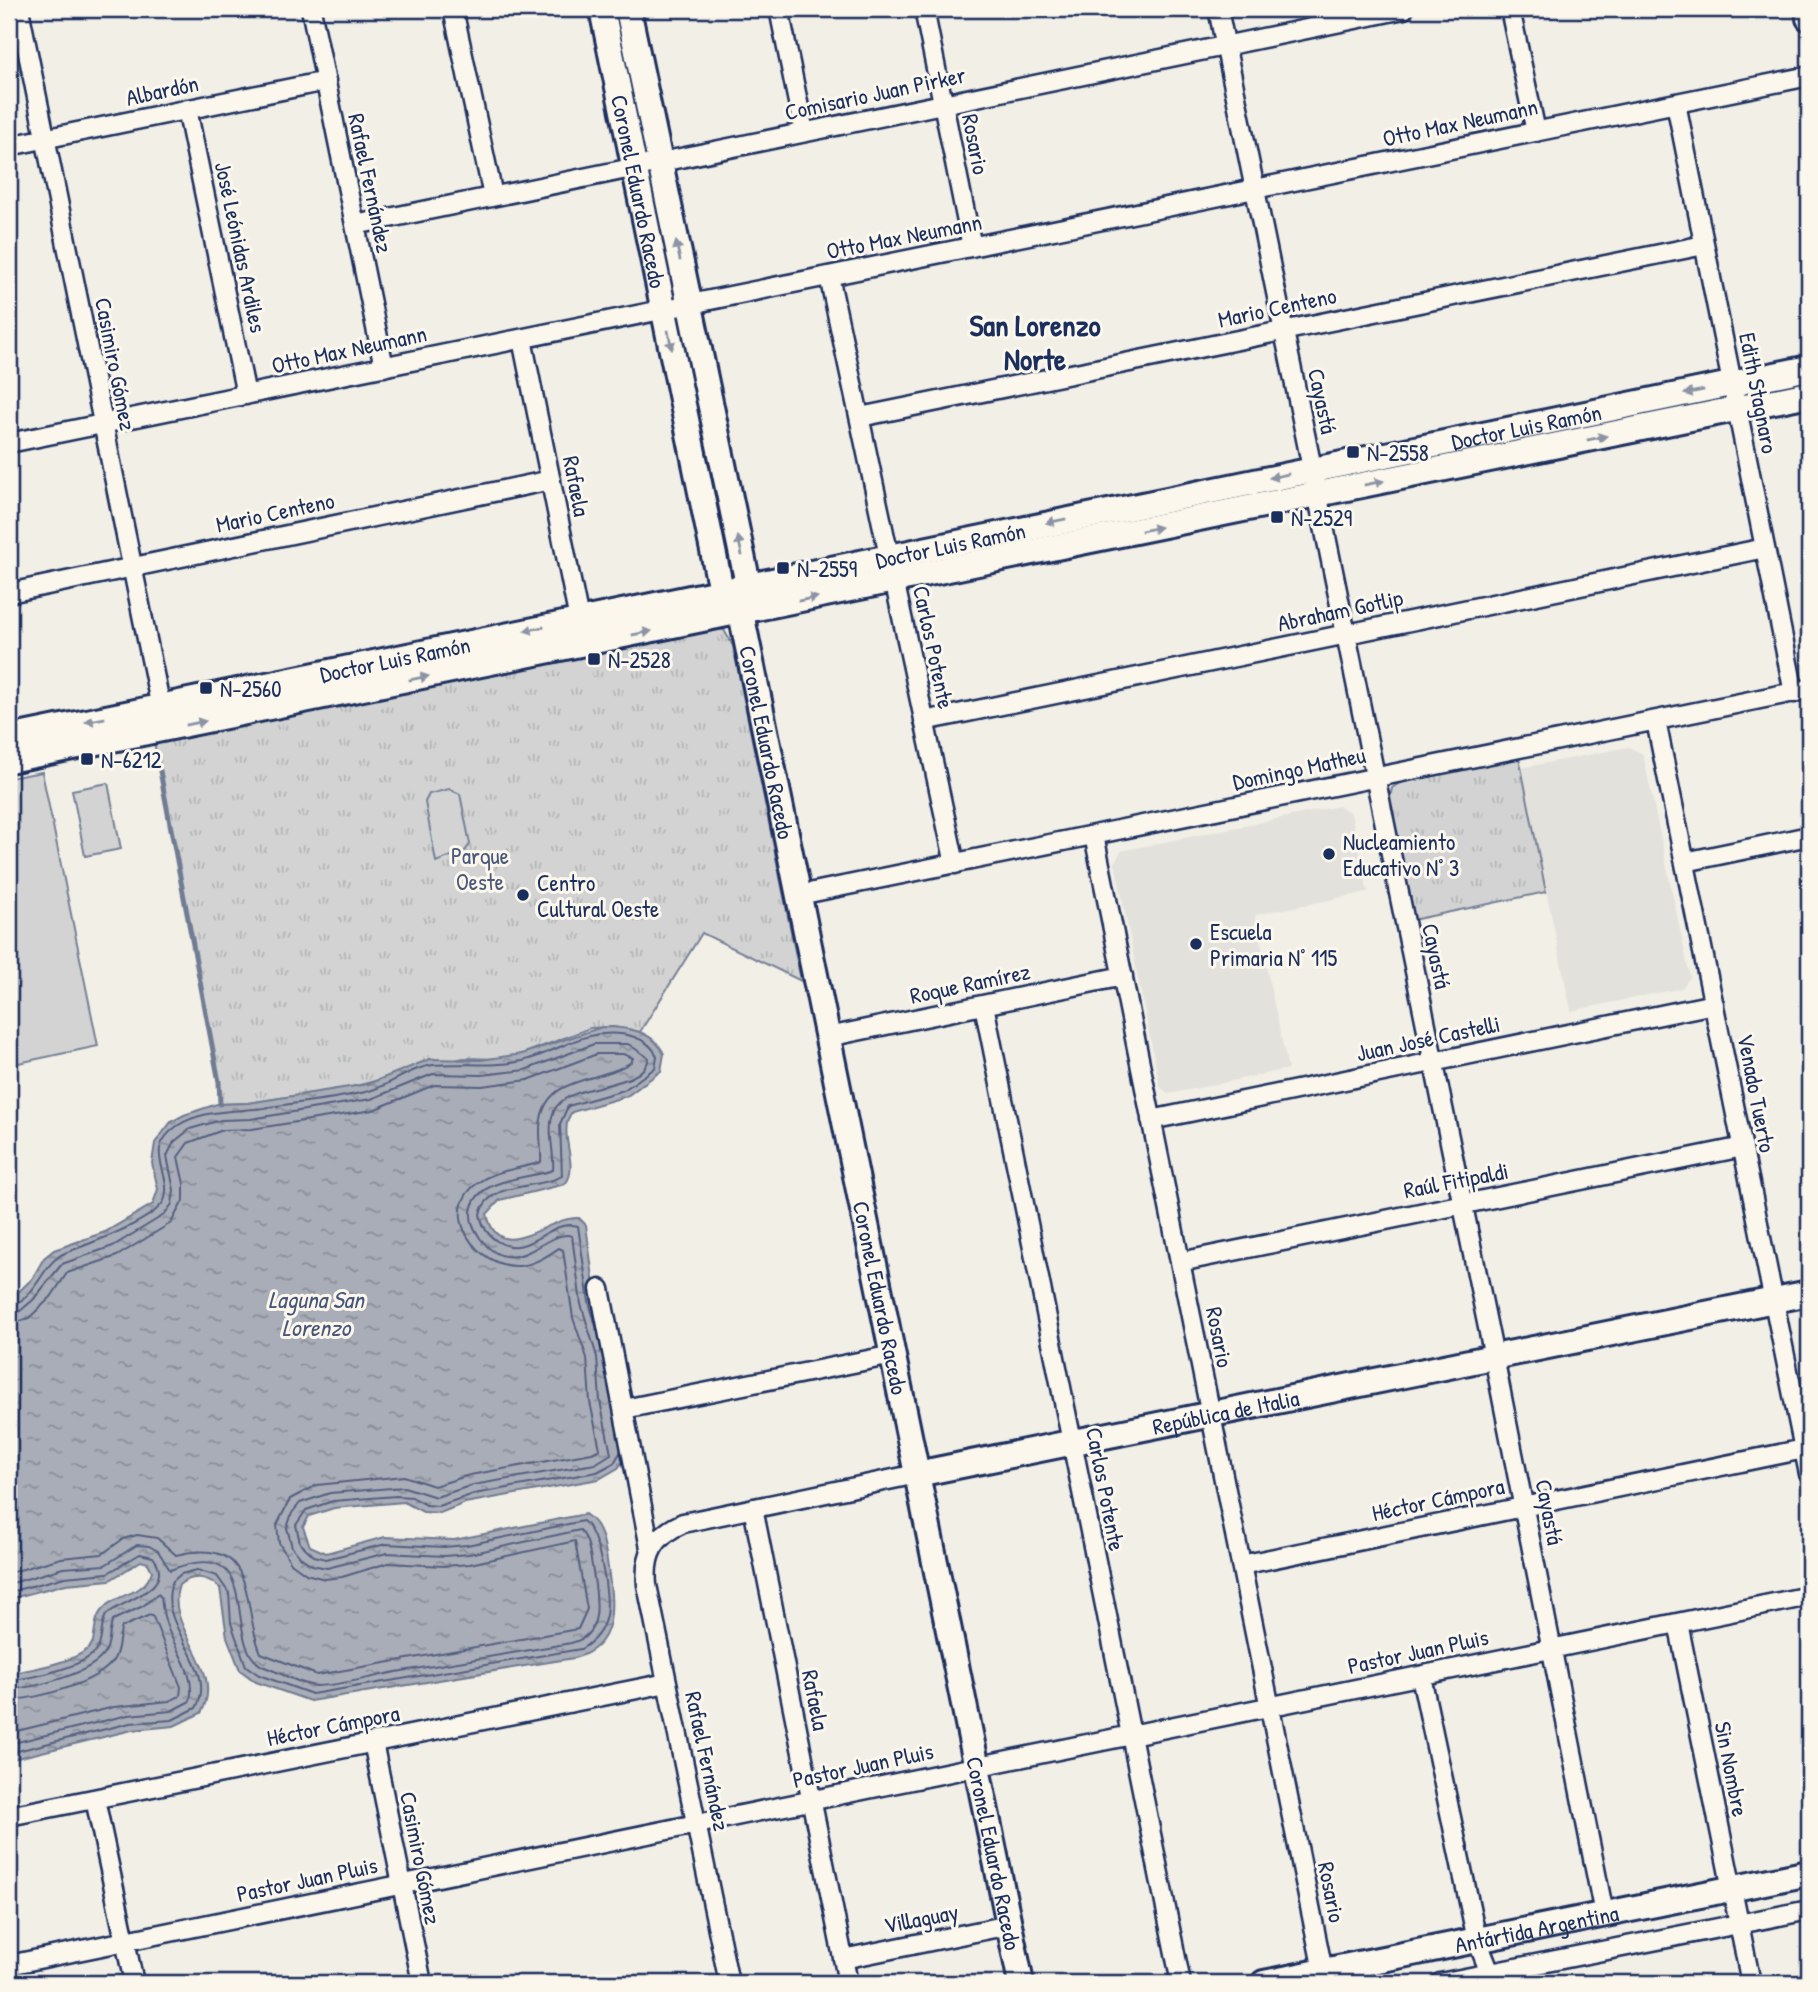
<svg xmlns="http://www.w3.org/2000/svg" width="1818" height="1992" font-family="'Patrick Hand',sans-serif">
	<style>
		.built { fill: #e2e1dc }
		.grass { fill: url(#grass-tufts); stroke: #768198; stroke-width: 2 }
		.pitch { fill: #d2d3d2; stroke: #768198; stroke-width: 2 }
		.water { fill: url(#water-ripples); stroke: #707b93; stroke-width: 2 }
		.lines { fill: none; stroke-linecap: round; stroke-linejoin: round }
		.shore { stroke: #546182; stroke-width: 2 }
		.stream { stroke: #707b93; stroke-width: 5 }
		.street-casing { stroke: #1b2f5e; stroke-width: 23 }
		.secondary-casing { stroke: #1b2f5e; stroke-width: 30 }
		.street { stroke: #fbf7ec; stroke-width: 18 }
		.secondary { stroke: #fbf7ec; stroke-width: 24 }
		.oneway { fill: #8b93a5 }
		.poi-dot { fill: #1b2f5e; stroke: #fbf7ec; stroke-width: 2.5 }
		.labels { text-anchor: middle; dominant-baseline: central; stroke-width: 6; stroke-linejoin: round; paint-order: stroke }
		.street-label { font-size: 23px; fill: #1b2f5e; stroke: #fbf7ec }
		.poi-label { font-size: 23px; fill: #1b2f5e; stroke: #fbf7ec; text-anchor: start }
		.park-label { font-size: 23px; fill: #49587b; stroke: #fbf7ec }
		.water-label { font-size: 24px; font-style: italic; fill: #465579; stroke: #fbf7ec }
		.district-label { font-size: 30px; font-weight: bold; fill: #1b2f5e; stroke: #fbf7ec }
	</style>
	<defs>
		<pattern id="grass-tufts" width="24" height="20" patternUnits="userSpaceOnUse" patternTransform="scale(1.75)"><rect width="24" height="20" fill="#d2d3d2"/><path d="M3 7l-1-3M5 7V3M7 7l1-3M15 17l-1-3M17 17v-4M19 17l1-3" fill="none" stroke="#b4b5b7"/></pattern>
		<pattern id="water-ripples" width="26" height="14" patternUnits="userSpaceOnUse" patternTransform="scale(1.75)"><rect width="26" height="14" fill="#a9adb7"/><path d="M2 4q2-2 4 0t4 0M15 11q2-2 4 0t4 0" fill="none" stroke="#898d98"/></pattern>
	</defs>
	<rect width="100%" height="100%" fill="#f2efe6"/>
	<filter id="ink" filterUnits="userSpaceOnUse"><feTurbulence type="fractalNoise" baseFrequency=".0143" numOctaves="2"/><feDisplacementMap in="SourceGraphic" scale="14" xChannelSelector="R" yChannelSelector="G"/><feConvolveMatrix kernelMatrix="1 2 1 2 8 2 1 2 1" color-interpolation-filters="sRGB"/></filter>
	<g filter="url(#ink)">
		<path class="built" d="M1629,747L1643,754L1690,977L1682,988L1571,1011L1521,768Z
			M1339,806L1351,813L1368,892L1255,915L1288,1069L1169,1094L1160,1087L1115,863L1121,851Z"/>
		<path class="grass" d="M712,628L724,630L733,646L801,981L702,933L640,1032L614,1027L590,1028L522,1054L500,1059L463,1058L348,1088L248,1103L220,1104L219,1081L154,742Z
			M1519,757L1546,892L1412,920L1389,802L1392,788L1404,780Z"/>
		<path class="pitch" d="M42,772L98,1046L9,1065V778Z
			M108,783L121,849L85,856L72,790Z
			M449,789L460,794L470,844L465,851L436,862L425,802L429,794Z"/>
		<path class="water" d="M602,1027C626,1027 653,1030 664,1054L661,1071L627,1096L572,1112C556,1133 581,1166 565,1184L500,1200L487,1214C499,1269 549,1215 579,1218L586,1225L596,1301L626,1458L618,1468L599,1479L465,1503L440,1513L423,1512L404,1502L334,1508L309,1516L303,1527L310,1546L326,1553L385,1537L454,1540L585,1514C604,1527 605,1547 608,1568C613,1604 619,1647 574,1658L310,1701L256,1682L240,1670L227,1637L220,1588C208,1576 192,1574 179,1585C163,1629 227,1668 201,1713L174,1726L132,1730L9,1760V1674C27,1670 88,1661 93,1641C96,1627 94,1616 106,1606C122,1592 145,1595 152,1571L148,1563L141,1561L110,1580L66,1584L9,1599V1301L32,1279L44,1258L54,1250L105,1232L153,1204L158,1189L152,1163L155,1143L171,1122L184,1115L217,1104L248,1103L368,1084L430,1059L481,1060L522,1054Z"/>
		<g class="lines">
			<path class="shore" d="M9,1305C35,1303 41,1263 65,1253C85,1245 159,1220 165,1198C172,1171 142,1151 177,1126C203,1109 235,1112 264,1108C299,1102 335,1100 369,1091C391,1085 410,1068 433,1065C463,1062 492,1068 522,1061C549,1055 575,1036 602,1034C622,1032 648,1036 657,1056L655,1068L624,1090L568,1106L560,1124L562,1176C538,1190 489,1180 480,1214C482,1225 487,1235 497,1241C528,1261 548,1218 578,1226L589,1302L597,1330
				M9,1314L19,1312L33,1300L62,1264L113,1246L164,1215L172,1204L174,1190L167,1156L174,1142L190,1129L221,1120L251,1119L371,1099L433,1074L482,1075L525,1070L594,1044H628L649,1058C643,1092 567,1080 554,1111C546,1130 555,1151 553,1170C529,1179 475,1177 471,1212C470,1222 475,1230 480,1238C515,1285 547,1227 572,1236L581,1304L597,1357L600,1401L611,1454L595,1464L473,1485L436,1497L404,1487L330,1493L300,1503L292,1513L287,1528L292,1547L300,1557L312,1565L327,1568L387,1553L444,1556L469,1554L580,1530C590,1541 590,1557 593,1572C597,1598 605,1635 571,1643C513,1653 454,1663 396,1672C371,1677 343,1685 317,1686C303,1686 281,1673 267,1668C216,1652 272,1530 170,1570L158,1551L149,1546L137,1545L105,1565L63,1568L9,1584
				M9,1325L29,1318L51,1297L67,1273L117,1256L171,1223L184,1199V1184L178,1157L188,1143L223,1130L252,1129L373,1110L434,1085L482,1086L528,1080L597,1054H623L633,1058L631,1062C601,1083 549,1074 541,1119C538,1133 542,1148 541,1162C521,1169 498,1169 479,1182C436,1211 477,1269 519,1266C534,1265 547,1256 559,1248L563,1250L573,1318L587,1358L590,1402L600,1449L592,1453L470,1475L434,1486L404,1476L317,1485L290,1499L277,1525L279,1543L291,1563L306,1574L325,1579L342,1577L388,1563L444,1566L470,1564L575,1541L587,1609L578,1629L317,1675L261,1653C240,1605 261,1535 176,1555L157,1538L137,1535L123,1539L102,1554L61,1558L9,1573
				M9,1592L65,1577L108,1573L140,1554L153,1557C178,1589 120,1601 106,1615C100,1626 103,1638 98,1648C87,1667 29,1679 9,1680
				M9,1689C33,1688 93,1674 105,1652C111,1642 108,1631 113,1620L143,1606L158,1594L161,1597C162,1608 164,1619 168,1629C177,1653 196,1674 190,1701L171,1711L128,1715L9,1744
				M9,1700C36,1699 100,1683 114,1659C120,1648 118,1637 122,1627L150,1615L153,1617L181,1687L180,1696L169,1701L114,1707L9,1733
				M9,1753L130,1723L172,1720L196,1708C220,1666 153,1625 173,1581L181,1574L197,1570L217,1576L229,1593L231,1623L246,1666L259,1675L312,1694L581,1649C595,1641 603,1631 606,1615C610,1595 599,1533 583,1521L467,1545L444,1547L386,1544L326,1559L314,1556L300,1543L296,1525L306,1510L333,1501L396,1496L412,1497L426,1505L438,1506L474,1494L597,1472L614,1463L621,1451"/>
			<path class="stream" d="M160,771L219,1082L220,1104"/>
			<g class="street-casing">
				<path id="street" d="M19,9L163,718
					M311,9L384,367
					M453,9L493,196
					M779,9L804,132
					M924,9L972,247
					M1218,9L1494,1357L1604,1914
					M1510,9L1536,132
					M1676,103L1794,693
					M187,109L246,395
					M9,146L326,81
					M355,225L1404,9
					M829,276L955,864
					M522,339L581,630
					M860,417L1704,245
					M9,443L1809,76
					M9,593L551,480
					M924,721L1765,548
					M1656,721L1809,1474
					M1094,835L1323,1971
					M1685,862L1809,836
					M799,895L1809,689
					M984,1005L1181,1983
					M828,1037L1123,976
					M1151,1120L1714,1004
					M1180,1262L1743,1147
					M600,1289L650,1548
					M624,1409L893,1355
					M753,1508L848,1983
					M1241,1565L1809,1448
					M1678,1623L1751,1983
					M1421,1676L1477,1940L1494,1983
					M373,1742L422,1983
					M95,1799L134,1983
					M9,1816L667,1683
					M843,1959L1009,1925
					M9,1965L1809,1596
					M729,1983L647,1585C644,1554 654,1536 683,1523L917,1474
					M1440,1983L1809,1910"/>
			</g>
			<g class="secondary-casing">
				<g id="secondary">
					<path id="s1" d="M602,9L721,590L731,602"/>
					<path id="s2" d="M628,9L748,584L741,613L1021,1983"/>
					<path d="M1808,9L1809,18"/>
					<path id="s3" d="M9,738L1809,368"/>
					<path d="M9,760L1809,394"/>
					<path id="s4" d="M917,1474L1809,1293"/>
					<path id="s5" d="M1264,1983L1809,1873"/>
				</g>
			</g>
			<use href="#street" class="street"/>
			<use href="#secondary" class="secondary"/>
		</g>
		<defs><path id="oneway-solid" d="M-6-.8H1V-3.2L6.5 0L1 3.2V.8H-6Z" transform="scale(1.75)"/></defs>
		<g class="oneway">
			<use href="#oneway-solid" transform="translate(678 251) rotate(-102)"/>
			<use href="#oneway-solid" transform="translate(670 340) rotate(78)"/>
			<use href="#oneway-solid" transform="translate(1694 392) rotate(169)"/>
			<use href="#oneway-solid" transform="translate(1597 438) rotate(-12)"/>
			<use href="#oneway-solid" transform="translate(1279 476) rotate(168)"/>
			<use href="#oneway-solid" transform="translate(1374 483) rotate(-12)"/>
			<use href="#oneway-solid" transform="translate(1056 521) rotate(168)"/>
			<use href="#oneway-solid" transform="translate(1151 529) rotate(-12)"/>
			<use href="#oneway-solid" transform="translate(740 546) rotate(-102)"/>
			<use href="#oneway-solid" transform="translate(808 599) rotate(-12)"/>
			<use href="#oneway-solid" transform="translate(534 629) rotate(168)"/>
			<use href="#oneway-solid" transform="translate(642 633) rotate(-11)"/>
			<use href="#oneway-solid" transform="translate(419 678) rotate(-11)"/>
			<use href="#oneway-solid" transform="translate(95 720) rotate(168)"/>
			<use href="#oneway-solid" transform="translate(196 723) rotate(-11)"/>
		</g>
	</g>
	<g class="poi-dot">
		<rect x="1346" y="445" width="14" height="14" rx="3.5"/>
		<rect x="1270" y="510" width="14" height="14" rx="3.5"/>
		<rect x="776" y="561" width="14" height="14" rx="3.5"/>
		<rect x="587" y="652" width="14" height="14" rx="3.5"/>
		<rect x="199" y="681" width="14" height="14" rx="3.5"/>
		<rect x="80" y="752" width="14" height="14" rx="3.5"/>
		<circle cx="1329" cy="854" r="7"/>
		<circle cx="523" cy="895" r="7"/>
		<circle cx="1196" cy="944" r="7"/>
	</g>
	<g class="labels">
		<g class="street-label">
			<text transform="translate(162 90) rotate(-12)">Albardón</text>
			<text transform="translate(875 93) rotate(-12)">Comisario Juan Pirker</text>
			<text transform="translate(1460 122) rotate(-12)">Otto Max Neumann</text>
			<text transform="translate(976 144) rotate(79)">Rosario</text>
			<text transform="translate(371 183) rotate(78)">Rafael Fernández</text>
			<text stroke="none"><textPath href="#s1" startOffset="186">Coronel Eduardo Racedo</textPath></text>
			<text transform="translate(904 236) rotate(-11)">Otto Max Neumann</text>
			<text transform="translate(241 247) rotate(78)">José Leónidas Ardiles</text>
			<text transform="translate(1277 307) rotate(-12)">Mario Centeno</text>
			<text transform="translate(349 349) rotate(-12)">Otto Max Neumann</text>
			<text transform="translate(116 364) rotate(79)">Casimiro Gómez</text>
			<text transform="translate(1759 393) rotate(79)">Edith Stagnaro</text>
			<text transform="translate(1323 401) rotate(78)">Cayastá</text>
			<text stroke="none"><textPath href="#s3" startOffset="1549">Doctor Luis Ramón</textPath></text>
			<text transform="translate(577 486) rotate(79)">Rafaela</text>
			<text transform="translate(275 512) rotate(-12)">Mario Centeno</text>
			<text stroke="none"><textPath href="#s3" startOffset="961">Doctor Luis Ramón</textPath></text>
			<text transform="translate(1340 610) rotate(-12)">Abraham Gotlip</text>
			<text transform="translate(934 647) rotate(78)">Carlos Potente</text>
			<text stroke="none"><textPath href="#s3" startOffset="394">Doctor Luis Ramón</textPath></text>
			<text stroke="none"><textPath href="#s2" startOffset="749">Coronel Eduardo Racedo</textPath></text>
			<text transform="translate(1299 768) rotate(-12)">Domingo Matheu</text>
			<text transform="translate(1437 956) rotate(78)">Cayastá</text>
			<text transform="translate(970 983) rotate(-12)">Roque Ramírez</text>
			<text transform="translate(1428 1038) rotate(-12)">Juan José Castelli</text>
			<text transform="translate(1757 1093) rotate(79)">Venado Tuerto</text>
			<text transform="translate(1456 1180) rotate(-11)">Raúl Fitipaldi</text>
			<text stroke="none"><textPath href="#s2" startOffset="1316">Coronel Eduardo Racedo</textPath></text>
			<text transform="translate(1220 1337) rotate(79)">Rosario</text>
			<text stroke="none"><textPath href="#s4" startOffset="315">República de Italia</textPath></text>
			<text transform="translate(1106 1489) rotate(79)">Carlos Potente</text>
			<text transform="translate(1438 1499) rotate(-12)">Héctor Cámpora</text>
			<text transform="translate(1550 1512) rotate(79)">Cayastá</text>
			<text transform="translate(1418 1651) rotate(-12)">Pastor Juan Pluis</text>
			<text transform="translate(816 1700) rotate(79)">Rafaela</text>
			<text transform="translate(333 1725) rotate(-11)">Héctor Cámpora</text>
			<text transform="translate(708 1761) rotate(78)">Rafael Fernández</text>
			<text transform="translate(863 1765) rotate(-12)">Pastor Juan Pluis</text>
			<text transform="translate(1732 1769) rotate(79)">Sin Nombre</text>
			<text stroke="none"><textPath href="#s2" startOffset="1883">Coronel Eduardo Racedo</textPath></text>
			<text transform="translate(421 1858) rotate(79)">Casimiro Gómez</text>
			<text transform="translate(307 1879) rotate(-12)">Pastor Juan Pluis</text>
			<text transform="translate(1332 1892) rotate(79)">Rosario</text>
			<text transform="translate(921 1918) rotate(-11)">Villaguay</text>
			<text stroke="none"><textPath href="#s5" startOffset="278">Antártida Argentina</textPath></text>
		</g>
		<g class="poi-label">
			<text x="1367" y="452">N-2558</text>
			<text x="1291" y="517">N-2529</text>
			<text x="797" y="568">N-2559</text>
			<text x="608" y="659">N-2528</text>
			<text x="220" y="688">N-2560</text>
			<text x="101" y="759">N-6212</text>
			<text x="1343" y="841">Nucleamiento<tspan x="1343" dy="26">Educativo N° 3</tspan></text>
			<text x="537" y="882">Centro<tspan x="537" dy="26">Cultural Oeste</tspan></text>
			<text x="1210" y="931">Escuela<tspan x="1210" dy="26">Primaria N° 115</tspan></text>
		</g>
		<g class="park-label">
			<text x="480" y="855">Parque<tspan x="480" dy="26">Oeste</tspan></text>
		</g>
		<g class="water-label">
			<text x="316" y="1299">Laguna San<tspan x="316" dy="28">Lorenzo</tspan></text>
		</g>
		<g class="district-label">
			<text x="1035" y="325">San Lorenzo<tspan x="1035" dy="34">Norte</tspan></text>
		</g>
	</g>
	<rect width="1818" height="1992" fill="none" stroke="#fbf7ec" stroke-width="35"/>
	<rect x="18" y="18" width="1783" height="1957" fill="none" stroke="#1b2f5e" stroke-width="2.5" filter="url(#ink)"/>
</svg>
